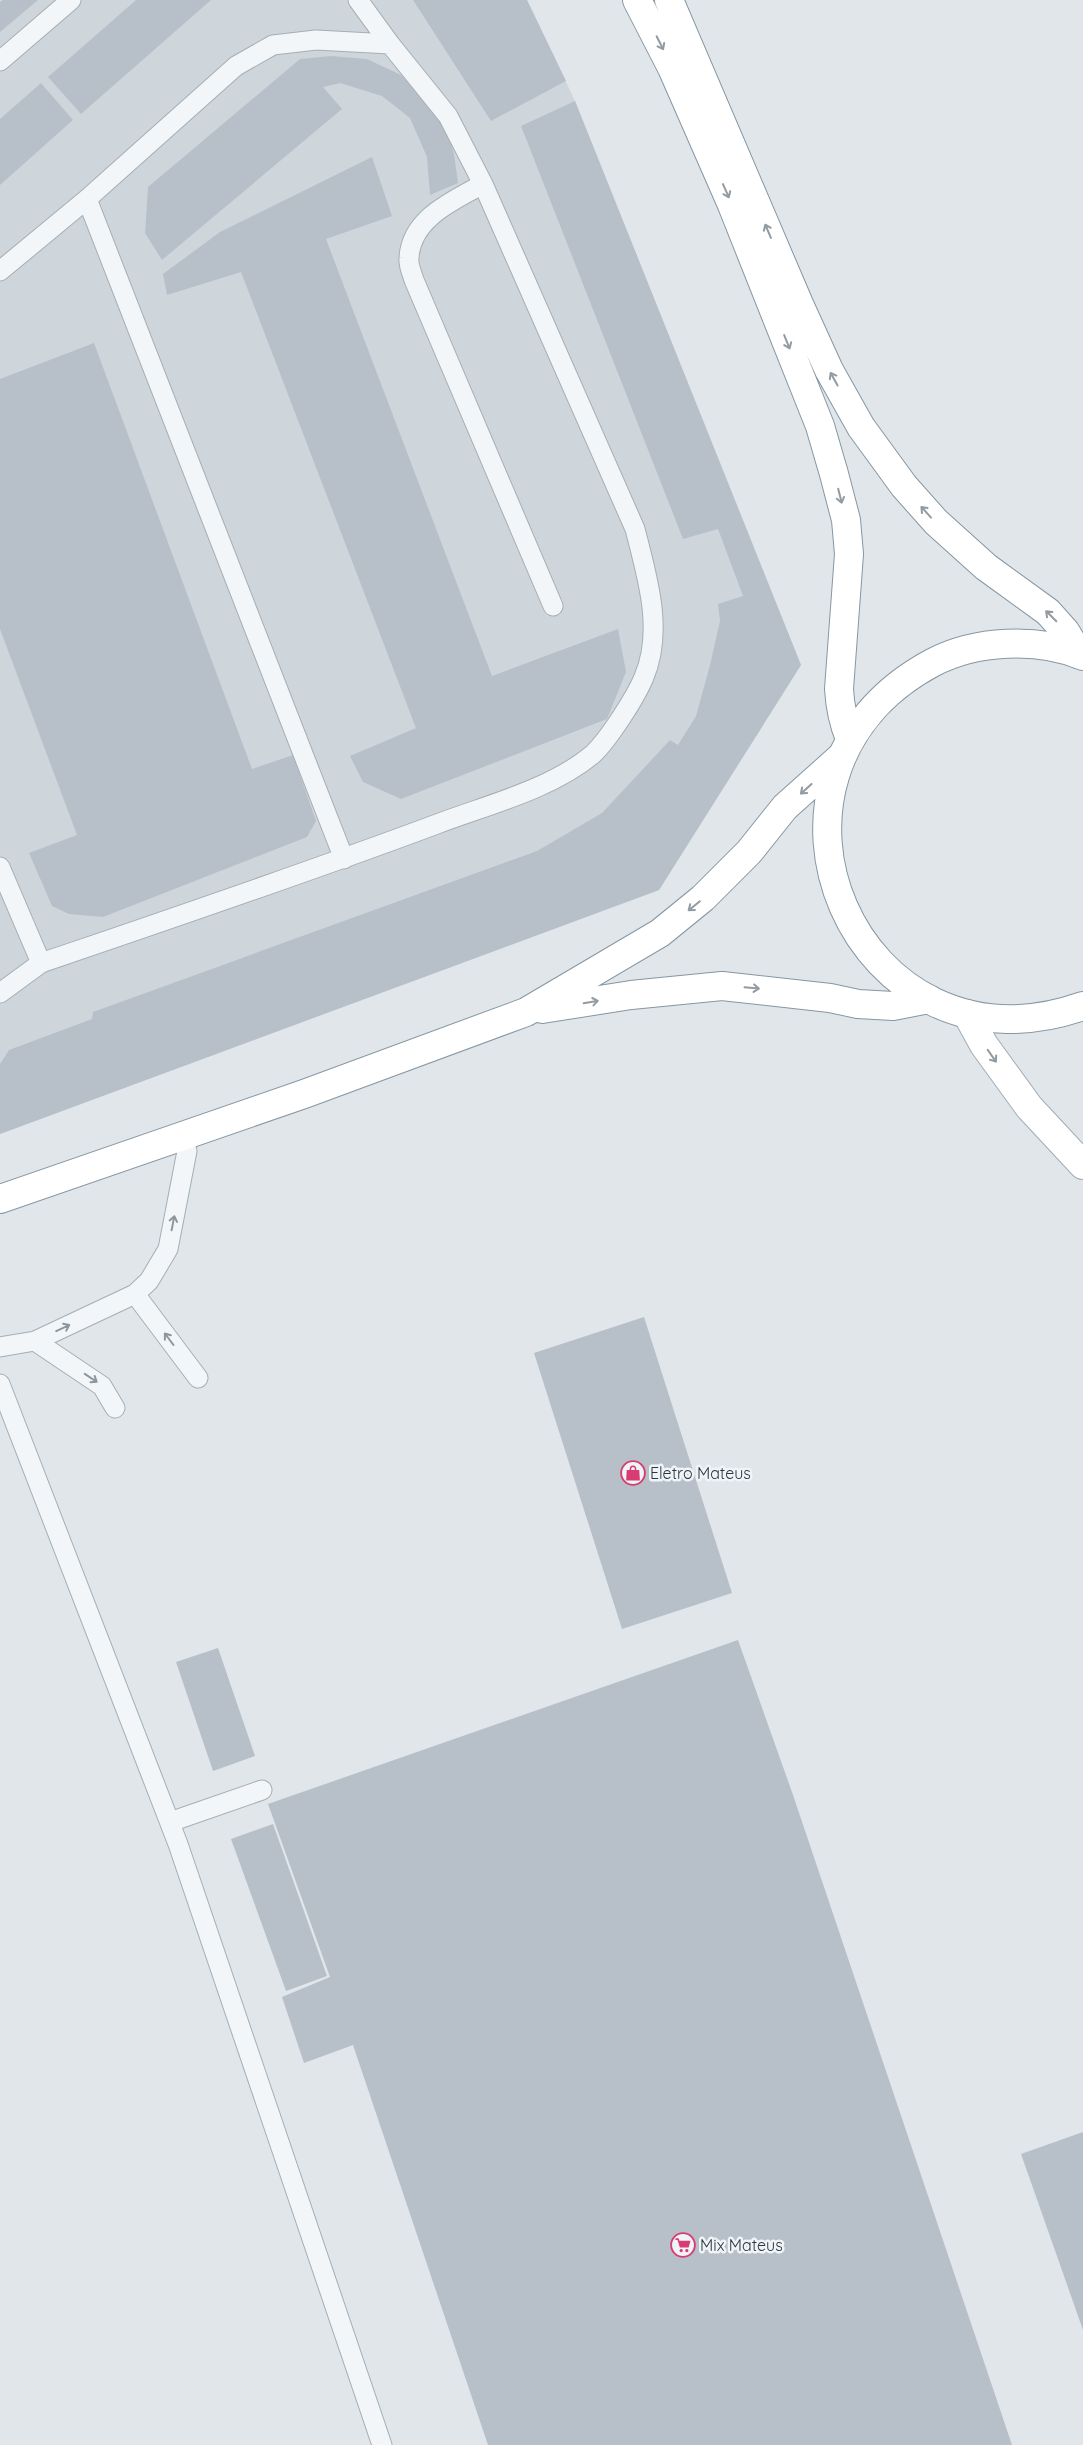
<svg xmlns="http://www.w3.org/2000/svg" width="1083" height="2445" font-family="Quicksand,sans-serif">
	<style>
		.built { fill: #ced6dc }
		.building { fill: #b7c0c8 }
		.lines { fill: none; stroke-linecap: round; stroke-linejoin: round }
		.lane-casing { stroke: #a5aeb5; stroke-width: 21 }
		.primary-casing { stroke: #9fadb7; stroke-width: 30 }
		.highway-casing { stroke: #8697a2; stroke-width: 30 }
		.lane { stroke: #f3f6f8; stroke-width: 19 }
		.primary { stroke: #fff; stroke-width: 28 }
		.highway { stroke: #fff; stroke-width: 28 }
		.oneway { stroke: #939ba1 }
		.oneway2 { stroke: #8d969e }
		.labels { text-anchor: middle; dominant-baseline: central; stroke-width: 5; stroke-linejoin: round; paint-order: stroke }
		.poi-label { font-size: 16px; fill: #273743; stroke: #f0f4f7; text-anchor: start }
	</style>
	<rect width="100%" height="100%" fill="#e0e6ea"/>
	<path class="built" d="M0,0H527L575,101L801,665L659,890L0,1134Z"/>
	<path class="building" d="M3,0H38L0,32V2Z
		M136,0H211L81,114L48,77Z
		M413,0H527L566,81L491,121Z
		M331,56L367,59L401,75L444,121L454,154L458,183L430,195L427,157L410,118L382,96L340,83L323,87L342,109L162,260L145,233L148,187L300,59Z
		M41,83L73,120L0,185V119Z
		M575,101L801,665L659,890L0,1134V1064L9,1050L92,1019L93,1012L537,851L602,813L670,740L678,745L696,716L710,665L720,621L718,604L743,596L718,529L683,539L521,126Z
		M372,157L392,216L326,239L492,676L618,629L626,672L607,719L401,799L363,782L350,756L416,728L241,272L167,295L163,274L220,232Z
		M94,343L252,769L293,755L316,821L307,837L103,917L69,914L52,906L29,853L77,835L0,629V379Z
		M644,1317L732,1593L622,1629L534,1353Z
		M738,1640L793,1795L1012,2445H488L353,2045L304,2063L282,1997L330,1977L268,1804Z
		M218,1648L255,1756L213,1771L176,1662Z
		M273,1824L327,1976L286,1991L231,1839Z
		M1083,2132V2330L1021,2154Z"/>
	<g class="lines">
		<g class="lane-casing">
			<path id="lane" d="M0,61L71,0
				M483,184C453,201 411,218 409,258C408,265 412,273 414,280L553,606
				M87,199L344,859
				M0,271L87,199L236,66L273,45L316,40L390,44
				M0,867L41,963
				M0,993L41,963C173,918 306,873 437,824C487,805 552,789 593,754C608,740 636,697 644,677C664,630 647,576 635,529L483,184L448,116L390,44L358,0
				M135,1294L198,1378
				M35,1341L102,1386L115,1408
				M0,1347L35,1341L135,1294L149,1281L168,1249L187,1151L183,1135
				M0,1384L178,1844L382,2445
				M170,1822L262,1790"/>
		</g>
		<g class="primary-casing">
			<path id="primary" d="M967,1014L984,1045L1029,1107L1083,1165"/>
		</g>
		<g class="highway-casing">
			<path id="highway" d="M637,0L672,68L732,205L820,426L834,474L846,520L849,554L839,689C840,707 843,722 850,739
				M669,0L799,304L829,370L861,427L904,486L936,522L986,567L1048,612L1065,631L1080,655
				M1083,656C1038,637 975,640 932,663C722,776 856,1086 1083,1006
				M542,1009L631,995L722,986L830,998L858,1004L893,1006L929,999
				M0,1199L304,1094L526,1012L660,933L703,898L749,852L785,807L842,756"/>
		</g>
		<use href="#lane" class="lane"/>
		<use href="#primary" class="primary"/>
		<use href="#highway" class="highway"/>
	</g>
	<defs><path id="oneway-shaft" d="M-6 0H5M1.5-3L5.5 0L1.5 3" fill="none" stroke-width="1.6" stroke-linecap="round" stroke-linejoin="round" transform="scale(1.25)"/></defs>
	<g class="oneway">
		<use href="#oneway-shaft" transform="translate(660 43) rotate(63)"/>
		<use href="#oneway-shaft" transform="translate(726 191) rotate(66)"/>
		<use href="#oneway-shaft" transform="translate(768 231) rotate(-113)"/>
		<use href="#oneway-shaft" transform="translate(787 342) rotate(68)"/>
		<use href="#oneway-shaft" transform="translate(834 379) rotate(-119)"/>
		<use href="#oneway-shaft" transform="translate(840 496) rotate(76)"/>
		<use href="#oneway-shaft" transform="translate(926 512) rotate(-132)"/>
		<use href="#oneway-shaft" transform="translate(1051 616) rotate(-135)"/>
		<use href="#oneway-shaft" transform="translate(806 789) rotate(138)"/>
		<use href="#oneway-shaft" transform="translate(694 906) rotate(141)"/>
		<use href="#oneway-shaft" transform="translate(752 988) rotate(5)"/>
		<use href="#oneway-shaft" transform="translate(591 1002) rotate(-9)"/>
		<use href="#oneway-shaft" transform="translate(992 1056) rotate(55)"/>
	</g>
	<g class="oneway2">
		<use href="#oneway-shaft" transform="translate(173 1223) rotate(-79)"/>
		<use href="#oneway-shaft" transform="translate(63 1328) rotate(-25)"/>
		<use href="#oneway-shaft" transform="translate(169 1339) rotate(-127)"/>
		<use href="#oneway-shaft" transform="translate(91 1378) rotate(34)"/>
	</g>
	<defs>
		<g id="shop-ring" transform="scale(1.25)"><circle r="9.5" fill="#f0f4f7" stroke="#d73d73" stroke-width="1.5"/><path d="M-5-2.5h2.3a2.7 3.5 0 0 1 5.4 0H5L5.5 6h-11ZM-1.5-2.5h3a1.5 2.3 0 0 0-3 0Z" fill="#d73d73"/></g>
		<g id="supermarket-ring" transform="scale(1.25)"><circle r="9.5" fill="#f0f4f7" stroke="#d73d73" stroke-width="1.5"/><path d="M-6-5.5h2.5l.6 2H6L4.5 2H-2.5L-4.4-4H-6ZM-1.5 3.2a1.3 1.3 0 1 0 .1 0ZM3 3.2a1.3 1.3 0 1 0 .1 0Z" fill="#d73d73"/></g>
	</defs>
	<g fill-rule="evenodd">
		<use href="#shop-ring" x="633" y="1473"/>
		<use href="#supermarket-ring" x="683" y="2245"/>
	</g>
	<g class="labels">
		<g class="poi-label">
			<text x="650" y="1473">Eletro Mateus</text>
			<text x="700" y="2245">Mix Mateus</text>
		</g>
	</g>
</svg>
